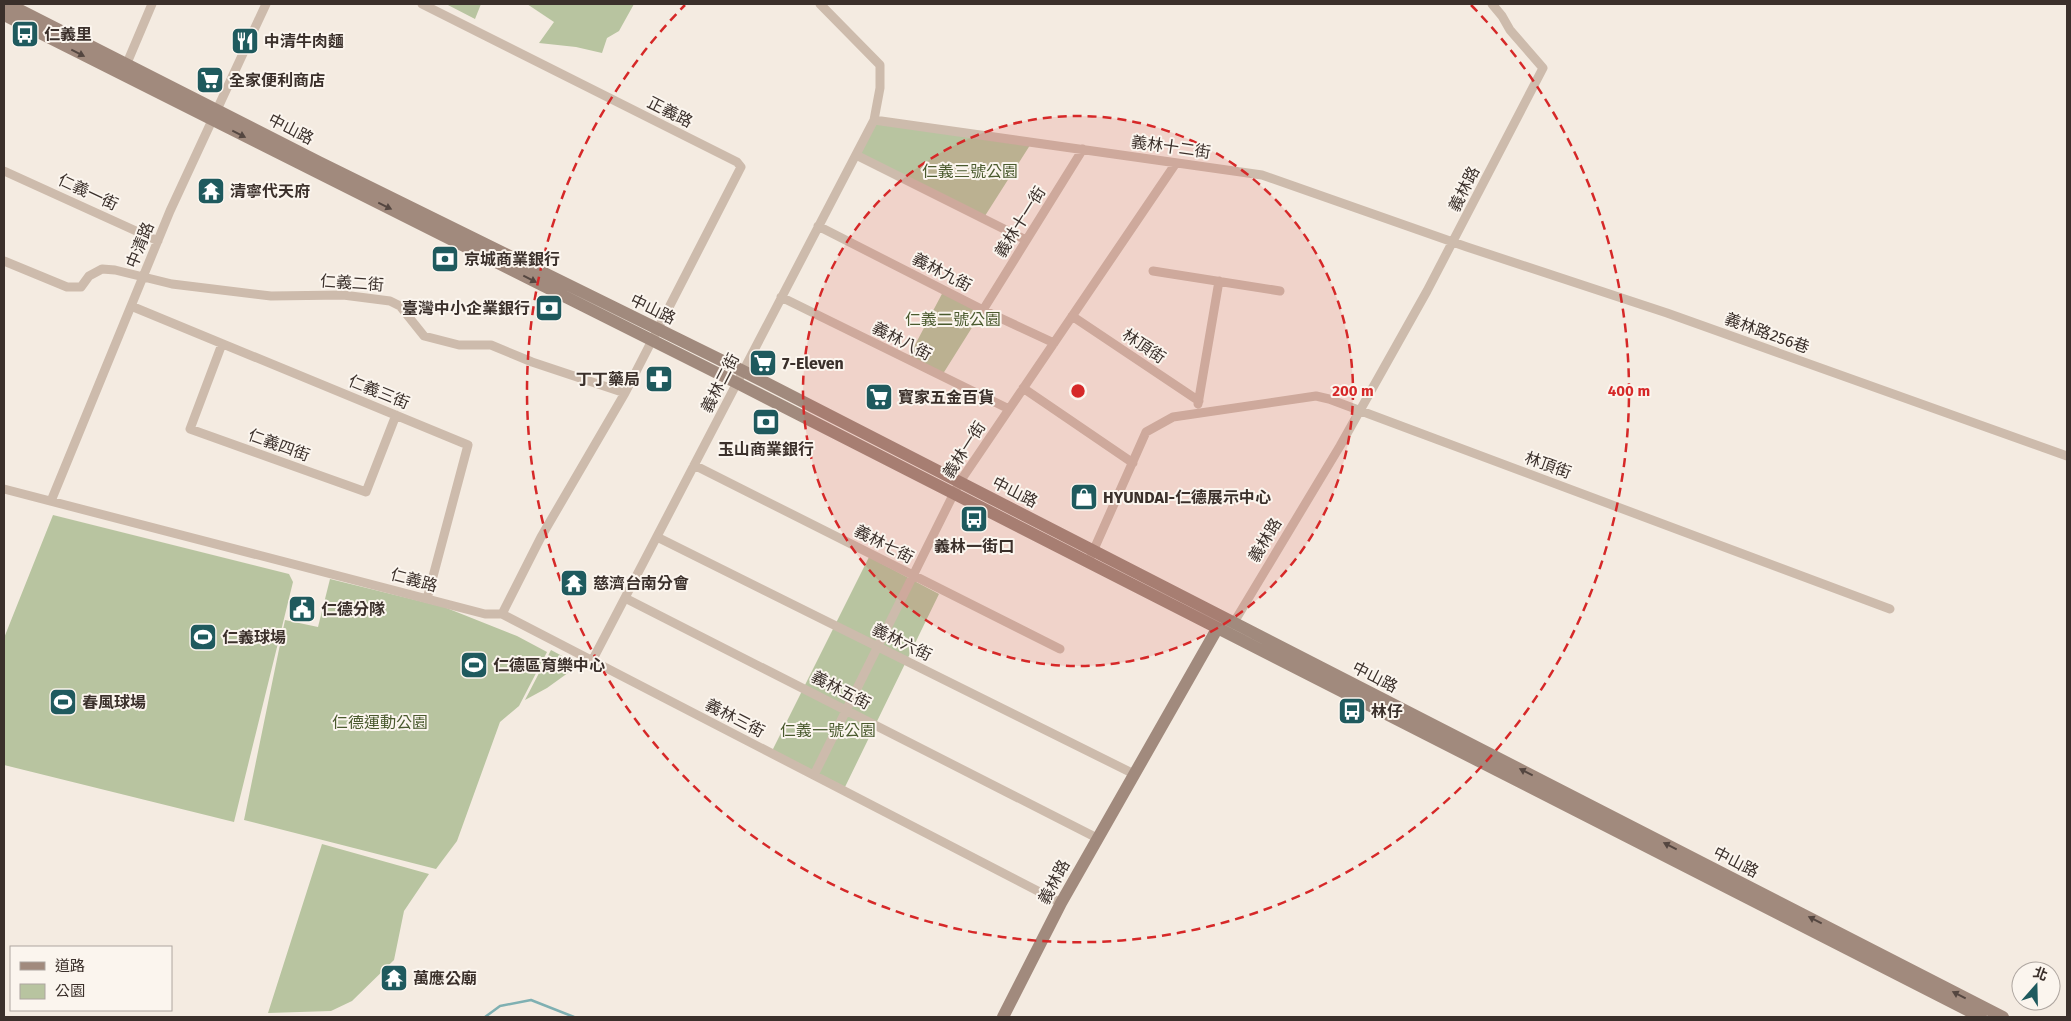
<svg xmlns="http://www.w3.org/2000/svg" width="2071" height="1021" font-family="'Fira Sans','Noto Sans TC',sans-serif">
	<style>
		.green { fill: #b8c4a0 }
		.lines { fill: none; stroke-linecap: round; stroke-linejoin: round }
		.stream { stroke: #7fb0b2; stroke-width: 2.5 }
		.street { stroke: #cdbbac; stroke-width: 9 }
		.secondary { stroke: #a18a7d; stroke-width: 12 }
		.oneway { fill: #544640 }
		.ring { fill: none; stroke: #d62828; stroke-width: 2.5; stroke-dasharray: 9 6 }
		.labels { text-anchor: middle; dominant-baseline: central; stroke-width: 4; stroke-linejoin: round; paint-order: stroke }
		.poi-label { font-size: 16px; font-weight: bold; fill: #3b302b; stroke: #fbf5ee; text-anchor: start }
		.street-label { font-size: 16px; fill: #3b302b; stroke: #fbf5ee }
		.park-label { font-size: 16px; fill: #4a5a2e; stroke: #fbf5ee }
		.centre { fill: #d62828; stroke: #fbf5ee; stroke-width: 2.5 }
		.ring-label { font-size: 15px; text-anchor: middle; font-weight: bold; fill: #d62828; stroke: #fbf5ee; stroke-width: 4; stroke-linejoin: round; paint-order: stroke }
	</style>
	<rect width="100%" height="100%" fill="#f4ebe1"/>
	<path class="green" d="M446,4H481L475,19Z
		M527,4H634L619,31L607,38L602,53L576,47L539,43L554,22Z
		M874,120L1032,142L983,219L856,155Z
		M944,290L983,310L941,377L907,360Z
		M53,515L289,574L293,582L234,822L4,765V638Z
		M869,557L939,594L845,787L772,751Z
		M330,579L444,607L517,636L547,652L519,706L500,722L457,841L436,869L244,820L285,620L318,627Z
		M551,650L579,665L547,688L525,700Z
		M322,844L429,874L404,911L394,960L352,1001L331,1011L268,1013Z"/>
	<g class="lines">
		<path class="stream" d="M485,1017L500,1006L531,1000L574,1017"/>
		<path class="street" d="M127,63L152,4
			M874,120L1262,175L1467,247L1667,313L2067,456
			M856,155L1026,240
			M4,171L158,241
			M818,226L983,310L1054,343
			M4,261L67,287H81L89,276L102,269L115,270L172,284L271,296L343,295L390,301L400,306L424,336L459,345H491L532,362L625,393
			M1153,271L1280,291
			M781,297L1009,409
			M131,306L468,445L427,599
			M983,310L1083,149
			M1072,316L1199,401
			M222,344L190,429L366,492L396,415
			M1023,388L1133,463
			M1198,404L1219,281
			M694,465L1060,649
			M4,489L485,614H502L541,537L625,393L741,167L737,162L422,4
			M51,501L170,211L266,4
			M657,537L1134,774
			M1091,556L1146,432L1173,417L1316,396L1329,399L1890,609
			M625,598L1097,838
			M502,614L1061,903
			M1230,625L1233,624L1340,446L1427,291L1543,68L1510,30L1502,16L1492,4
			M592,661L874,120L880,88V65L820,4
			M814,775L959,483L1176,163"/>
		<path class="secondary" d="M8,4L319,162L743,371L2003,1017
			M4,15L737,383L1981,1017
			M1003,1017L1061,903L1217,629"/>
	</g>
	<defs><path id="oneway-solid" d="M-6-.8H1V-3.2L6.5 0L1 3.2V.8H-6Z" transform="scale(1.25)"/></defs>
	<g class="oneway">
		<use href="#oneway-solid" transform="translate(78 53) rotate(27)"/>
		<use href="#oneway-solid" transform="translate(239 134) rotate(27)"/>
		<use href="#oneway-solid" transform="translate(385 206) rotate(26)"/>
		<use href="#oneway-solid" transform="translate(530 279) rotate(27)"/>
		<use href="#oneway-solid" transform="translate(1526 772) rotate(-153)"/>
		<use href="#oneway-solid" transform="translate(1670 846) rotate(-153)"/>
		<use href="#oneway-solid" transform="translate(1815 920) rotate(-153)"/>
		<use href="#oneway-solid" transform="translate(1959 995) rotate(-153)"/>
	</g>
	<circle cx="1078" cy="391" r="275" fill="#d62828" fill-opacity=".12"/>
	<g class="ring">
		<circle cx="1078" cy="391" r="275"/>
		<path d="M1471 5A551 551 0 1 1 685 5"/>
	</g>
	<defs>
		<g id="bus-square" transform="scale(1.4375)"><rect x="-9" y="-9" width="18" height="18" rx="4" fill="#1f5a5e" stroke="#fbf5ee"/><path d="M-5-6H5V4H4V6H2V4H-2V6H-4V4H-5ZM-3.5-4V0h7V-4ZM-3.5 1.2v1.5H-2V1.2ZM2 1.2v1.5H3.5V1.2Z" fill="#fff"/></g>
		<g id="restaurant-square" transform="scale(1.4375)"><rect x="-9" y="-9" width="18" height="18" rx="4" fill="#1f5a5e" stroke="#fbf5ee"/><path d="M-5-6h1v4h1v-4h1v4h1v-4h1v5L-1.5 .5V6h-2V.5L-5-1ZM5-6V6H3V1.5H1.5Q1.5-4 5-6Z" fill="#fff"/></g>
		<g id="supermarket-square" transform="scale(1.4375)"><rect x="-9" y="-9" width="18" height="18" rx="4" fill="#1f5a5e" stroke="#fbf5ee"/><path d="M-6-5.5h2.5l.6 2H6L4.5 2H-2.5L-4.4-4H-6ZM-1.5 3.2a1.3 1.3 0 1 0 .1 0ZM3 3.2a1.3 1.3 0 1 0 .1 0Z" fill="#fff"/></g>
		<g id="temple-square" transform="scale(1.4375)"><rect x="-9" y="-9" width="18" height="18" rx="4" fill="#1f5a5e" stroke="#fbf5ee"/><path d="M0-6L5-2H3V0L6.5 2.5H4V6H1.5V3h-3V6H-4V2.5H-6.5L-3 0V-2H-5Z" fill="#fff"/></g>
		<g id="bank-square" transform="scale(1.4375)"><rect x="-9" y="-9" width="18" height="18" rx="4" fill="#1f5a5e" stroke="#fbf5ee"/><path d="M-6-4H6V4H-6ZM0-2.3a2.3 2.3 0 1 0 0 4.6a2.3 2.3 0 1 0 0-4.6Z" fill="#fff"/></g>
		<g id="pharmacy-square" transform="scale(1.4375)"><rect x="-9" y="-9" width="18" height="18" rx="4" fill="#1f5a5e" stroke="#fbf5ee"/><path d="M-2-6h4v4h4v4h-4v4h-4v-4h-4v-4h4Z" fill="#fff"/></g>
		<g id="shop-square" transform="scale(1.4375)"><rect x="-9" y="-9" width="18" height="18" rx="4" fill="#1f5a5e" stroke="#fbf5ee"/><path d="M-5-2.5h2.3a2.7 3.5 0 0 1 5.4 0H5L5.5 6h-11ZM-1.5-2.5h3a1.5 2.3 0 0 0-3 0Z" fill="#fff"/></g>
		<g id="civic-square" transform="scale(1.4375)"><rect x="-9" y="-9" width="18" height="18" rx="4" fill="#1f5a5e" stroke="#fbf5ee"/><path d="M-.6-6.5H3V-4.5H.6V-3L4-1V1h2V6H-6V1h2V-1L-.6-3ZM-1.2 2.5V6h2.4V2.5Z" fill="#fff"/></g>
		<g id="stadium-square" transform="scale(1.4375)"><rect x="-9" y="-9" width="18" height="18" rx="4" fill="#1f5a5e" stroke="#fbf5ee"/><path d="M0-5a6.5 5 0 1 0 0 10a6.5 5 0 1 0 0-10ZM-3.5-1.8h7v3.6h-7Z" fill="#fff"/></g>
	</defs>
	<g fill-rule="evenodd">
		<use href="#bus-square" x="25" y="34"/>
		<use href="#restaurant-square" x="245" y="41"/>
		<use href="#supermarket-square" x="210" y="80"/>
		<use href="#temple-square" x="211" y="191"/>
		<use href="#bank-square" x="445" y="259"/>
		<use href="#bank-square" x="549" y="308"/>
		<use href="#supermarket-square" x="763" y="363"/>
		<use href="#pharmacy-square" x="659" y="379"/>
		<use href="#supermarket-square" x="879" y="397"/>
		<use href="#bank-square" x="766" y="422"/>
		<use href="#shop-square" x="1084" y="497"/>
		<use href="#bus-square" x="974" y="519"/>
		<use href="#temple-square" x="574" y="583"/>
		<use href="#civic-square" x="302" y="609"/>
		<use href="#stadium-square" x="203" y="637"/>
		<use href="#stadium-square" x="474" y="665"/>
		<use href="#stadium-square" x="63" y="702"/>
		<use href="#bus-square" x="1352" y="711"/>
		<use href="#temple-square" x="394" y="978"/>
	</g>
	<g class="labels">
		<g class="poi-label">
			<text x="44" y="34">仁義里</text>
			<text x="264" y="41">中清牛肉麵</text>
			<text x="229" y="80">全家便利商店</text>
			<text x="230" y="191">清寧代天府</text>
			<text x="464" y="259">京城商業銀行</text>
			<text x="530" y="308" text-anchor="end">臺灣中小企業銀行</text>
			<text x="782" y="363">7-Eleven</text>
			<text x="640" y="379" text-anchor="end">丁丁藥局</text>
			<text x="898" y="397">寶家五金百貨</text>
			<text x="766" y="449" text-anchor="middle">玉山商業銀行</text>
			<text x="1103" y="497">HYUNDAI-仁德展示中心</text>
			<text x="974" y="546" text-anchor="middle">義林一街口</text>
			<text x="593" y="583">慈濟台南分會</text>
			<text x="321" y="609">仁德分隊</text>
			<text x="222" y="637">仁義球場</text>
			<text x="493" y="665">仁德區育樂中心</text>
			<text x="82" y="702">春風球場</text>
			<text x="1371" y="711">林仔</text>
			<text x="413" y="978">萬應公廟</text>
		</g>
		<g class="street-label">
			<text transform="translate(670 112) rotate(27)">正義路</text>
			<text transform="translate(291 129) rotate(27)">中山路</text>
			<text transform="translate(1171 147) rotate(8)">義林十二街</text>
			<text transform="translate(1464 189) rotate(-63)">義林路</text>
			<text transform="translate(88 192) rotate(25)">仁義一街</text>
			<text transform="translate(1020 222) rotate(-58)">義林十一街</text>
			<text transform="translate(140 245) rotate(-68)">中清路</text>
			<text transform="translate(942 272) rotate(27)">義林九街</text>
			<text transform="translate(352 283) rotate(4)">仁義二街</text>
			<text transform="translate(653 309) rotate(26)">中山路</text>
			<text transform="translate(1767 333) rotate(20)">義林路256巷</text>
			<text transform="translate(902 341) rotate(27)">義林八街</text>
			<text transform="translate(1144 346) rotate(34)">林頂街</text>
			<text transform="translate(720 383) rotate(-63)">義林二街</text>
			<text transform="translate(379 392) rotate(22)">仁義三街</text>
			<text transform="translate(279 445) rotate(20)">仁義四街</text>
			<text transform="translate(964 450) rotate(-57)">義林一街</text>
			<text transform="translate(1548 465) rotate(20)">林頂街</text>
			<text transform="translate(1015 492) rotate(27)">中山路</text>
			<text transform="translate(1265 540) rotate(-59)">義林路</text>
			<text transform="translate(884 544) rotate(27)">義林七街</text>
			<text transform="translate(414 580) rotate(15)">仁義路</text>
			<text transform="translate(902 642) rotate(26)">義林六街</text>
			<text transform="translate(1375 677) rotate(27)">中山路</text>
			<text transform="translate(841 690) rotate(27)">義林五街</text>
			<text transform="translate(735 718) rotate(27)">義林三街</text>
			<text transform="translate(1736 862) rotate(27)">中山路</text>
			<text transform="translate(1054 882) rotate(-62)">義林路</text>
		</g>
		<g class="park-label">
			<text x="970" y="171">仁義三號公園</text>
			<text x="953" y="319">仁義二號公園</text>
			<text x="380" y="722">仁德運動公園</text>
			<text x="828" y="730">仁義一號公園</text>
		</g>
	</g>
	<circle cx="1078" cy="391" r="8" class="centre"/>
	<g class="ring-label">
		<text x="1353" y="396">200 m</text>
		<text x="1629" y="396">400 m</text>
	</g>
	<rect width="2071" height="1021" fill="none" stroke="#3b302b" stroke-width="10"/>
	<rect x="10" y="946" width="162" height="65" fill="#fbf5ee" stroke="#aea6a0"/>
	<rect x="20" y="962" width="25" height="8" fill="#a18a7d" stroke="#aea6a0"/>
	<text x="55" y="971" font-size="15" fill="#3b302b">道路</text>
	<rect x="20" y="984" width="25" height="15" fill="#b8c4a0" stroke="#aea6a0"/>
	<text x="55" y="996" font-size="15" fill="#3b302b">公園</text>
	<g transform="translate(2036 986) rotate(20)"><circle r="24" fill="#fbf5ee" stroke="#aea6a0"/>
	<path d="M0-4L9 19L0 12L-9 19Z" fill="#1f5a5e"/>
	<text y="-8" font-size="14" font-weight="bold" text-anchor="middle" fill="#3b302b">北</text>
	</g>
</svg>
